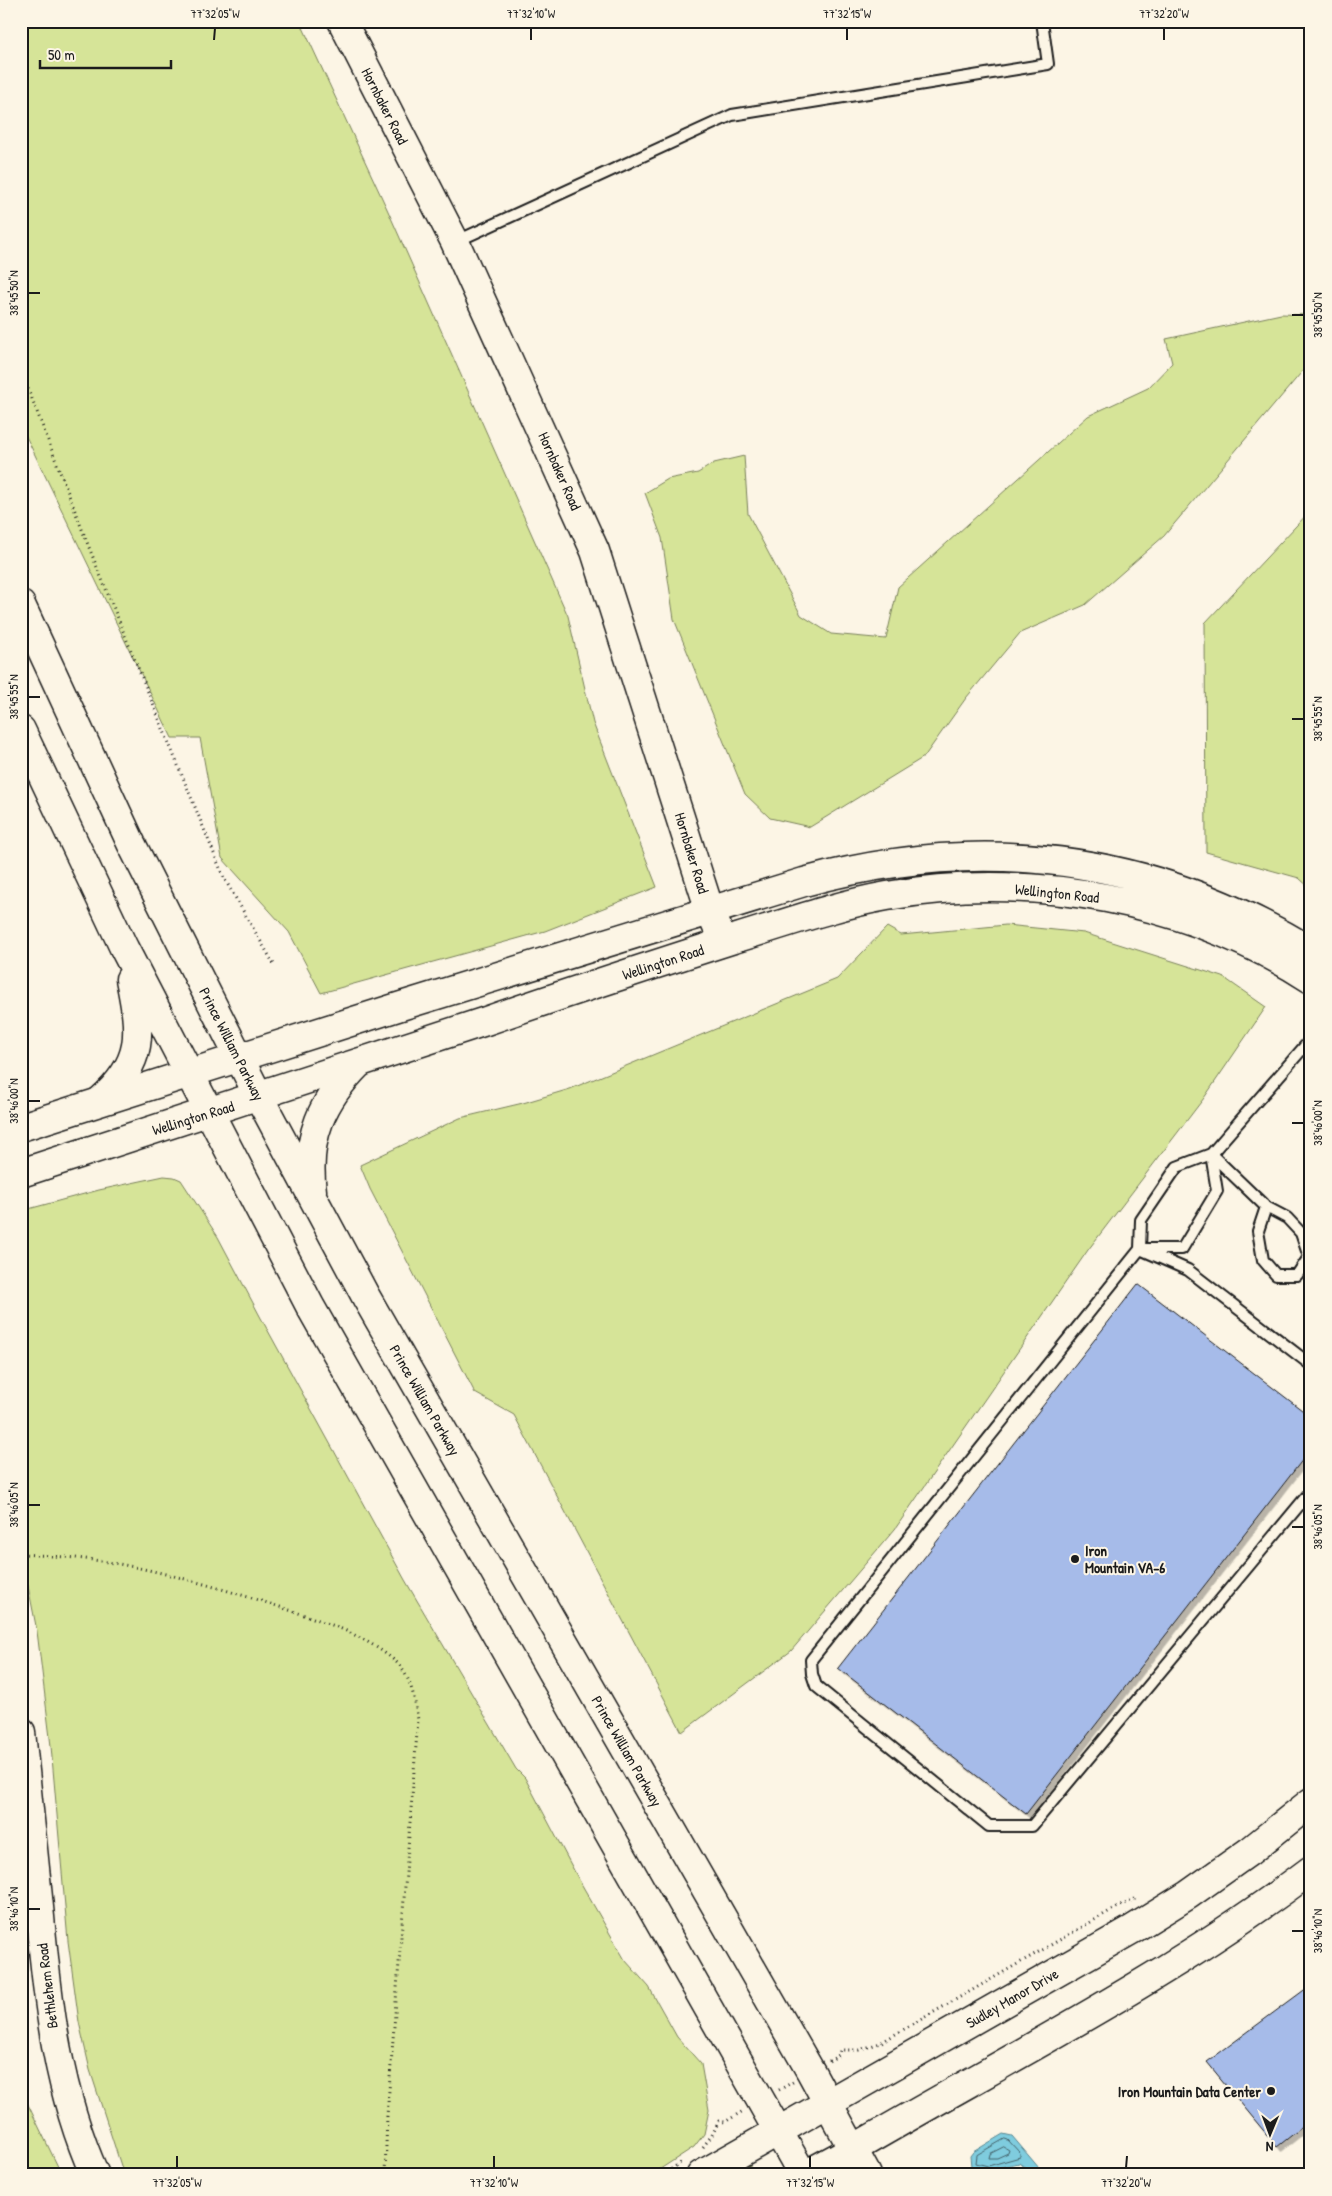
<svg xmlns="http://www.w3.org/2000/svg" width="1332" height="2196" font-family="'Patrick Hand',sans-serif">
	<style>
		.green { fill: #d6e498; stroke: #79805a }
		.water { fill: #7fccde; stroke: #578690 }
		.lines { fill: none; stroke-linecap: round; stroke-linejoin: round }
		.shore { stroke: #44626a; stroke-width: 1 }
		.building { fill: #a6bbe9; stroke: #1c1c1c; filter: url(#shadow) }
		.lane-casing { stroke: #1c1c1c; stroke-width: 14 }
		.secondary-casing { stroke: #1c1c1c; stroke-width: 31 }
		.primary-casing { stroke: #1c1c1c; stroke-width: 31 }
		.highway-casing { stroke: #1c1c1c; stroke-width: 31 }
		.path { stroke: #1c1c1c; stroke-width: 3; stroke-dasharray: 1 4; stroke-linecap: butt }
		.lane { stroke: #fcf5e5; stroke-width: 10 }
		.secondary { stroke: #fcf5e5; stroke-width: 28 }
		.primary { stroke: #fcf5e5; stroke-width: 28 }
		.highway { stroke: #fcf5e5; stroke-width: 28 }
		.ticks { fill: none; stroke: #1c1c1c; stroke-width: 2 }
		.poi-dot { fill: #1c1c1c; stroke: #fcf5e5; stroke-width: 2 }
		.labels { text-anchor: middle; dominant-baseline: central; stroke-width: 4; stroke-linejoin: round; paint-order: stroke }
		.street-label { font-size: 15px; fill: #1c1c1c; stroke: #fcf5e5 }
		.poi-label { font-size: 15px; font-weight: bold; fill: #1c1c1c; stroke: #fcf5e5; text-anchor: start }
		.neatline { fill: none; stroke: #1c1c1c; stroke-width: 2 }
		.ticks-label { font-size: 12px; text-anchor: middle; fill: #1c1c1c }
	</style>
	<defs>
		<filter id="shadow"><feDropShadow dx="4.5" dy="4.5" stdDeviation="0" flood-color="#0004"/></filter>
	</defs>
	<rect width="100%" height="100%" fill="#fcf5e5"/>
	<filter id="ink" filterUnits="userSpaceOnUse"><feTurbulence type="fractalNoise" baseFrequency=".02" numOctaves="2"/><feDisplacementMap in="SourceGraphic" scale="10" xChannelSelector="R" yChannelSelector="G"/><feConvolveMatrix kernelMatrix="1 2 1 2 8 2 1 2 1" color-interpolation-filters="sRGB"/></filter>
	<g filter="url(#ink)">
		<path class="green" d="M21,21H300L388,211L568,616L593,723L657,887L545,931L321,993L289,932L222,858L200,738H172L21,426Z
			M1281,314L1311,315V361L1164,536L1085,605L1020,633L966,698L924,757L810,827L770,818L745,794L674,619L662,538L645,493L668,479L698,473L714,463L744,456L748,514L801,615L831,634L886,639L898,587L1088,416L1148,388L1172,363L1166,339Z
			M1311,510V889L1299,878L1206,852L1205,623Z
			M1006,925L1084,933L1223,977L1266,1007L1204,1098L1088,1250L895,1529L791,1651L682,1732L514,1415L475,1393L370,1189L360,1165L460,1118L523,1103L570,1089L837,979L887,927L901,935Z
			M164,1176L174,1177L181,1180L218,1237L261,1318L405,1580L516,1769L525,1778L578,1878L625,1960L649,1987L677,2037L701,2064L709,2110L704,2134L694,2147L651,2175H124L90,2070L79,2022L68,1941L51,1746L37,1631L21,1551V1211L99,1190Z
			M21,2090L62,2175H21Z
			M743,2164H750V2172L747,2175H724Z"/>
		<path class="water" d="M1003,2134L1012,2136L1045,2175H1031L1030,2171L1019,2163L982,2171L971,2166L970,2156L973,2152Z"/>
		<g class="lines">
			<path class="shore" d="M1005,2139L1008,2140L1020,2153V2157L988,2166L976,2163L977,2155Z
				M1004,2147L1009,2150L1008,2153L997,2158H989L990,2154Z"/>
		</g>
		<path class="building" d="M1138,1284L1311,1417V1449L1026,1814L838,1668Z
			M1311,1985V2120L1277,2147L1207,2062Z"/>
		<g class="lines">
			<g class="lane-casing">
				<path id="lane" d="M455,242L732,115L1048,64L1042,21
					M1311,1039L1211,1154L1177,1167L1141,1220L1140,1249L811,1660L812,1674L816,1686L989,1826H1032L1311,1491
					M1211,1154L1266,1207L1287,1218L1301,1233L1309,1257L1297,1275H1276L1263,1260L1258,1231L1266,1207
					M1140,1249L1188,1270L1311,1365
					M1146,1249H1182L1217,1191L1211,1154"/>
			</g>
			<g class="secondary-casing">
				<path id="secondary" d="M342,21L455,242L595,551L710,911L717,927
					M21,1127L401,1006L804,882C982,833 1152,855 1311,951
					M21,1173C176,1123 331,1073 486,1021C569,992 653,965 737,938C787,923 836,905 887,896C1032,871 1187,899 1311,979
					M21,1732C27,1794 34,1855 40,1917C48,2006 58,2093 95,2175
					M828,2103L1133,1929L1188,1895L1250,1851L1311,1802
					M853,2149C1007,2059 1168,1978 1311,1870"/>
			</g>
			<g class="primary-casing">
				<path id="primary" d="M701,2175L828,2103
					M805,2175L853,2149"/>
			</g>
			<g class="highway-casing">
				<path id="highway" d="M21,605L131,843L259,1097L366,1297L811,2072L867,2175
					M21,730L124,948L310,1306L803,2175
					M100,1101C145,1062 141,1033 130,979
					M312,1191C305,1138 322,1100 359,1063"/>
			</g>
			<path class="path" d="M21,370L90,550L224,878L275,966
				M21,1554C54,1556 87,1558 119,1564C173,1574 227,1590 280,1607C320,1620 362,1633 395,1661C411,1675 415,1700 418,1720L387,2116L385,2175
				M829,2061L839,2055L840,2050H859L880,2043L1110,1911L1137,1898
				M779,2090L793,2082
				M703,2147L712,2135L719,2121L725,2122L743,2111
				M663,2175L683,2161"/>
			<use href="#lane" class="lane"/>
			<use href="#secondary" class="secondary"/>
			<use href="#primary" class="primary"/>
			<use href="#highway" class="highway"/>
		</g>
	</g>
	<path class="ticks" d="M214,40L215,28M531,40V28M847,40V28M1164,40V28M28,293H40M1292,315H1304M28,697H40M1292,719H1304M28,1101H40M1292,1123H1304M28,1505H40M1292,1527H1304M28,1909H40M1292,1931H1304M177,2168V2156M494,2168V2156M810,2168V2156M1126,2168L1127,2156"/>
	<g class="poi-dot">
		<circle cx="1075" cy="1559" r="5"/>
		<circle cx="1271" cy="2091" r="5"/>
	</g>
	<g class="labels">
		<g class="street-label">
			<text transform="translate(385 106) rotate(63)">Hornbaker Road</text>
			<text transform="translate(560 471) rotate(66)">Hornbaker Road</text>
			<text transform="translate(692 853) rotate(73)">Hornbaker Road</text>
			<text transform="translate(1057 893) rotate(6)">Wellington Road</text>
			<text transform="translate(663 962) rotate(-18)">Wellington Road</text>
			<text transform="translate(232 1044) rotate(63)">Prince William Parkway</text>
			<text transform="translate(193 1118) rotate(-17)">Wellington Road</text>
			<text transform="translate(425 1400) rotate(60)">Prince William Parkway</text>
			<text transform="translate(627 1751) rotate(60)">Prince William Parkway</text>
			<text transform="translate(47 1986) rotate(-97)">Bethlehem Road</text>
			<text transform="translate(1012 1998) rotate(-30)">Sudley Manor Drive</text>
		</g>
		<g class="poi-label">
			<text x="1085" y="1550">Iron<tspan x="1085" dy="17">Mountain VA-6</tspan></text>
			<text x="1261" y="2091" text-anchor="end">Iron Mountain Data Center</text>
		</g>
	</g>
	<rect width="1332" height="2196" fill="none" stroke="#fcf5e5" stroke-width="55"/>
	<g transform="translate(1270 2134) rotate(181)" stroke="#fcf5e5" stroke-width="4" paint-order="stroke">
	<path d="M0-4L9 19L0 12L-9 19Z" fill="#1c1c1c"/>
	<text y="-8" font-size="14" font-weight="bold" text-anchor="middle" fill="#1c1c1c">N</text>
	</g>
	<path d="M40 60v8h131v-8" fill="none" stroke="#1c1c1c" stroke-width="2.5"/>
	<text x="48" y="60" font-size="15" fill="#1c1c1c" stroke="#fcf5e5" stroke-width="4" paint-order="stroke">50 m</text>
	<rect x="28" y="28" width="1276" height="2140" class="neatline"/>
	<g class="ticks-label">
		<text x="215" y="18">77°32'05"W</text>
		<text x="531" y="18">77°32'10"W</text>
		<text x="847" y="18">77°32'15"W</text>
		<text x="1164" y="18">77°32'20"W</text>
		<text transform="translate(14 293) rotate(-90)" y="4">38°45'50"N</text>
		<text transform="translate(1318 315) rotate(-90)" y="4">38°45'50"N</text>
		<text transform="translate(14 697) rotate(-90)" y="4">38°45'55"N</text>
		<text transform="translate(1318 719) rotate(-90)" y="4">38°45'55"N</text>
		<text transform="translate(14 1101) rotate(-90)" y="4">38°46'00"N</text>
		<text transform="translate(1318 1123) rotate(-90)" y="4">38°46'00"N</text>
		<text transform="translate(14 1505) rotate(-90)" y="4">38°46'05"N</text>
		<text transform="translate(1318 1527) rotate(-90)" y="4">38°46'05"N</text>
		<text transform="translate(14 1909) rotate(-90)" y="4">38°46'10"N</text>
		<text transform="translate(1318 1931) rotate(-90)" y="4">38°46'10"N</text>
		<text x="177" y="2187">77°32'05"W</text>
		<text x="494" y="2187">77°32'10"W</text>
		<text x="810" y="2187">77°32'15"W</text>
		<text x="1126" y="2187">77°32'20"W</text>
	</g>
</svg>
